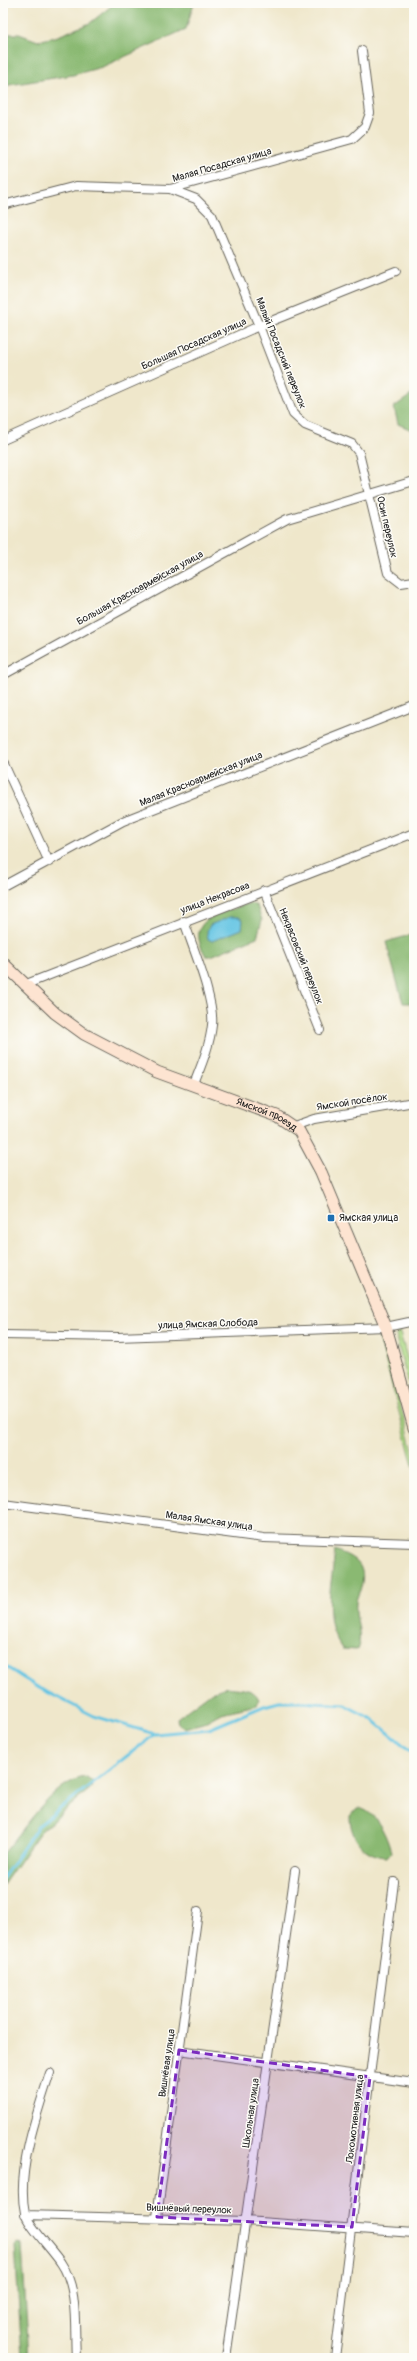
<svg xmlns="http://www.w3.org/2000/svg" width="417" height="2361" font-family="Pangolin,sans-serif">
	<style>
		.green { fill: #add984; stroke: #647a50 }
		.forest { fill: #8ab972; stroke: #536a47 }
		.water { fill: #65c5e3; stroke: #407080 }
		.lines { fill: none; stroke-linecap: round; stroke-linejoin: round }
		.stream { stroke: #65c5e3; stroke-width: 3 }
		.minor-casing { stroke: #666359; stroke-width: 10 }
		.secondary-casing { stroke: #666359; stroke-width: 13 }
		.minor { stroke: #fff; stroke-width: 8 }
		.secondary { stroke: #fde4d1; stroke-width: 11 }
		.marked { fill: #7b2cbf; fill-opacity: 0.2; stroke: #7b2cbf; stroke-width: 3; stroke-dasharray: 8 5; stroke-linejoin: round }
		.poi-dot { fill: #1f6fb2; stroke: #fdfcf7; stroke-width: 1.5 }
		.labels { text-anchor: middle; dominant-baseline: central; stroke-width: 3; stroke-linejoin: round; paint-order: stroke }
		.street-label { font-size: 10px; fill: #1c1c1c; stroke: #fdfcf7 }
		.poi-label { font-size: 10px; fill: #1c1c1c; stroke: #fdfcf7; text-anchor: start }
	</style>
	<rect width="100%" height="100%" fill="#fdfcf7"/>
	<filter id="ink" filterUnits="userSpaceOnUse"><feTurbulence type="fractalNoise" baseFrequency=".025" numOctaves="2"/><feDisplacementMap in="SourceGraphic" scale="8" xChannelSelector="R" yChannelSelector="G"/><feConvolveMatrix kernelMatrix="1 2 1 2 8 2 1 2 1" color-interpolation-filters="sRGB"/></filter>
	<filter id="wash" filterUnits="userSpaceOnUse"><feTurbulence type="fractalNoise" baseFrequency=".012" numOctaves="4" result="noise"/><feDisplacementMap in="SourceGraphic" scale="16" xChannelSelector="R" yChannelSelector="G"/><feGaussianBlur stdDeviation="0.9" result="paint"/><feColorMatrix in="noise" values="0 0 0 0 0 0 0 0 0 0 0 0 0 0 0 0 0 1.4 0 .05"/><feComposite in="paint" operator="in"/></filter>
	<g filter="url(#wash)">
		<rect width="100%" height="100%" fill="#efe7cb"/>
		<path class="green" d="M399,1330L414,1381V1403L397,1342L396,1335Z
			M375,1333L380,1335L384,1343L414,1455V1469L380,1340Z"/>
		<path class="forest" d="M115,3H194L186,29L102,67L73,75L3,86V34H19L38,41L58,36L90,23Z
			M414,393V431L398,424L394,407Z
			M250,903L257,906L262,920L257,937L211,956H206C182,917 222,914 250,903Z
			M414,934V1003H403L386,942Z
			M335,1550C356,1558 367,1565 361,1588C359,1593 356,1598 356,1603C354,1619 364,1634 357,1650L342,1649C321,1619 332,1584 335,1550Z
			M226,1687C238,1689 255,1687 259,1700L257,1705L221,1713L203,1723L184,1728L178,1724L177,1718L212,1692Z
			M87,1777L93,1782L91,1788L40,1832L3,1885V1854C24,1830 55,1779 87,1777Z
			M357,1808C375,1809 387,1836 391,1852L387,1857C364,1856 350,1838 350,1816Z
			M18,2243L22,2245L29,2358H22L15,2246Z"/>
		<path class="water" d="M230,917H239L243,920L242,929L212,941L208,939L207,931L210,925Z"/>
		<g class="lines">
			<path class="stream" d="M3,1665L39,1688L94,1716L155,1734
				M3,1878L38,1826L155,1734L209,1729L264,1706L279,1702H302L345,1705L372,1719L414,1754"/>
		</g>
	</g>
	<g filter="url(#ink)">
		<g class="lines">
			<g class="minor-casing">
				<path id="minor" d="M170,189L196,199L212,215L259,326L293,414L305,425L352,444L359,453L388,573L401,583L414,581
					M3,205L76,186L170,189L352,139L365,127L370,113L362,51
					M3,440L259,326L396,271
					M3,675L287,519L414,481
					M3,762L49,862
					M3,886L123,821L414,706
					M264,890L320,1030
					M184,921C192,946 215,1000 212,1025C210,1045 201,1066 194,1084
					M24,985L414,833
					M294,1126L314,1119L414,1102
					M3,1335L118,1337L386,1327L414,1321
					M3,1503L264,1538L414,1543
					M179,2050L414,2083
					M50,2073C37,2113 16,2172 25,2213C27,2224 54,2252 61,2263C79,2289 74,2328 76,2358
					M25,2215L246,2221L414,2233
					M157,2217L198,1911
					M226,2358L295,1871
					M335,2358L394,1882"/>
			</g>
			<g class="secondary-casing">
				<g id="secondary">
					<path id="s1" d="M3,963L55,1013L84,1034L157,1072L277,1116L299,1131L321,1172L386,1327L414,1428"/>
				</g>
			</g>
			<use href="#minor" class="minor"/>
			<use href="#secondary" class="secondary"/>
		</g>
	</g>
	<path class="marked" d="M179,2050L370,2077L352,2227L157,2217Z"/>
	<rect class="poi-dot" x="327" y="1214" width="8" height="8" rx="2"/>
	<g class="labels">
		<g class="street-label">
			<text transform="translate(222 165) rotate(-16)">Малая Посадская улица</text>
			<text transform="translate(194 344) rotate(-24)">Большая Посадская улица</text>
			<text transform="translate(281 353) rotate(68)">Малый Посадский переулок</text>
			<text transform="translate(387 527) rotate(77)">Осин переулок</text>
			<text transform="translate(140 588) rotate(-29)">Большая Красноармейская улица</text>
			<text transform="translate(201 779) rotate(-22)">Малая Красноармейская улица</text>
			<text transform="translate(215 898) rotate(-21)">улица Некрасова</text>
			<text transform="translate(301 956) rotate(68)">Некрасовский переулок</text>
			<text transform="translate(352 1102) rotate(-9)">Ямской посёлок</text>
			<text stroke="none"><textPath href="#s1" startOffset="308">Ямской проезд</textPath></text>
			<text transform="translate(208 1324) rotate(-2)">улица Ямская Слобода</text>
			<text transform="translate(209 1521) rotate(8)">Малая Ямская улица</text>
			<text transform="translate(167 2063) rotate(-82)">Вишнёвая улица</text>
			<text transform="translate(251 2113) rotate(-82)">Школьная улица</text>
			<text transform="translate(355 2119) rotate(-83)">Локомотивная улица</text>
			<text transform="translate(189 2209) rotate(2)">Вишнёвый переулок</text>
		</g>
		<g class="poi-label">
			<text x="339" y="1218">Ямская улица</text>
		</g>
	</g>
	<rect width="417" height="2361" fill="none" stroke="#fdfcf7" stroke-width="16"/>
</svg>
